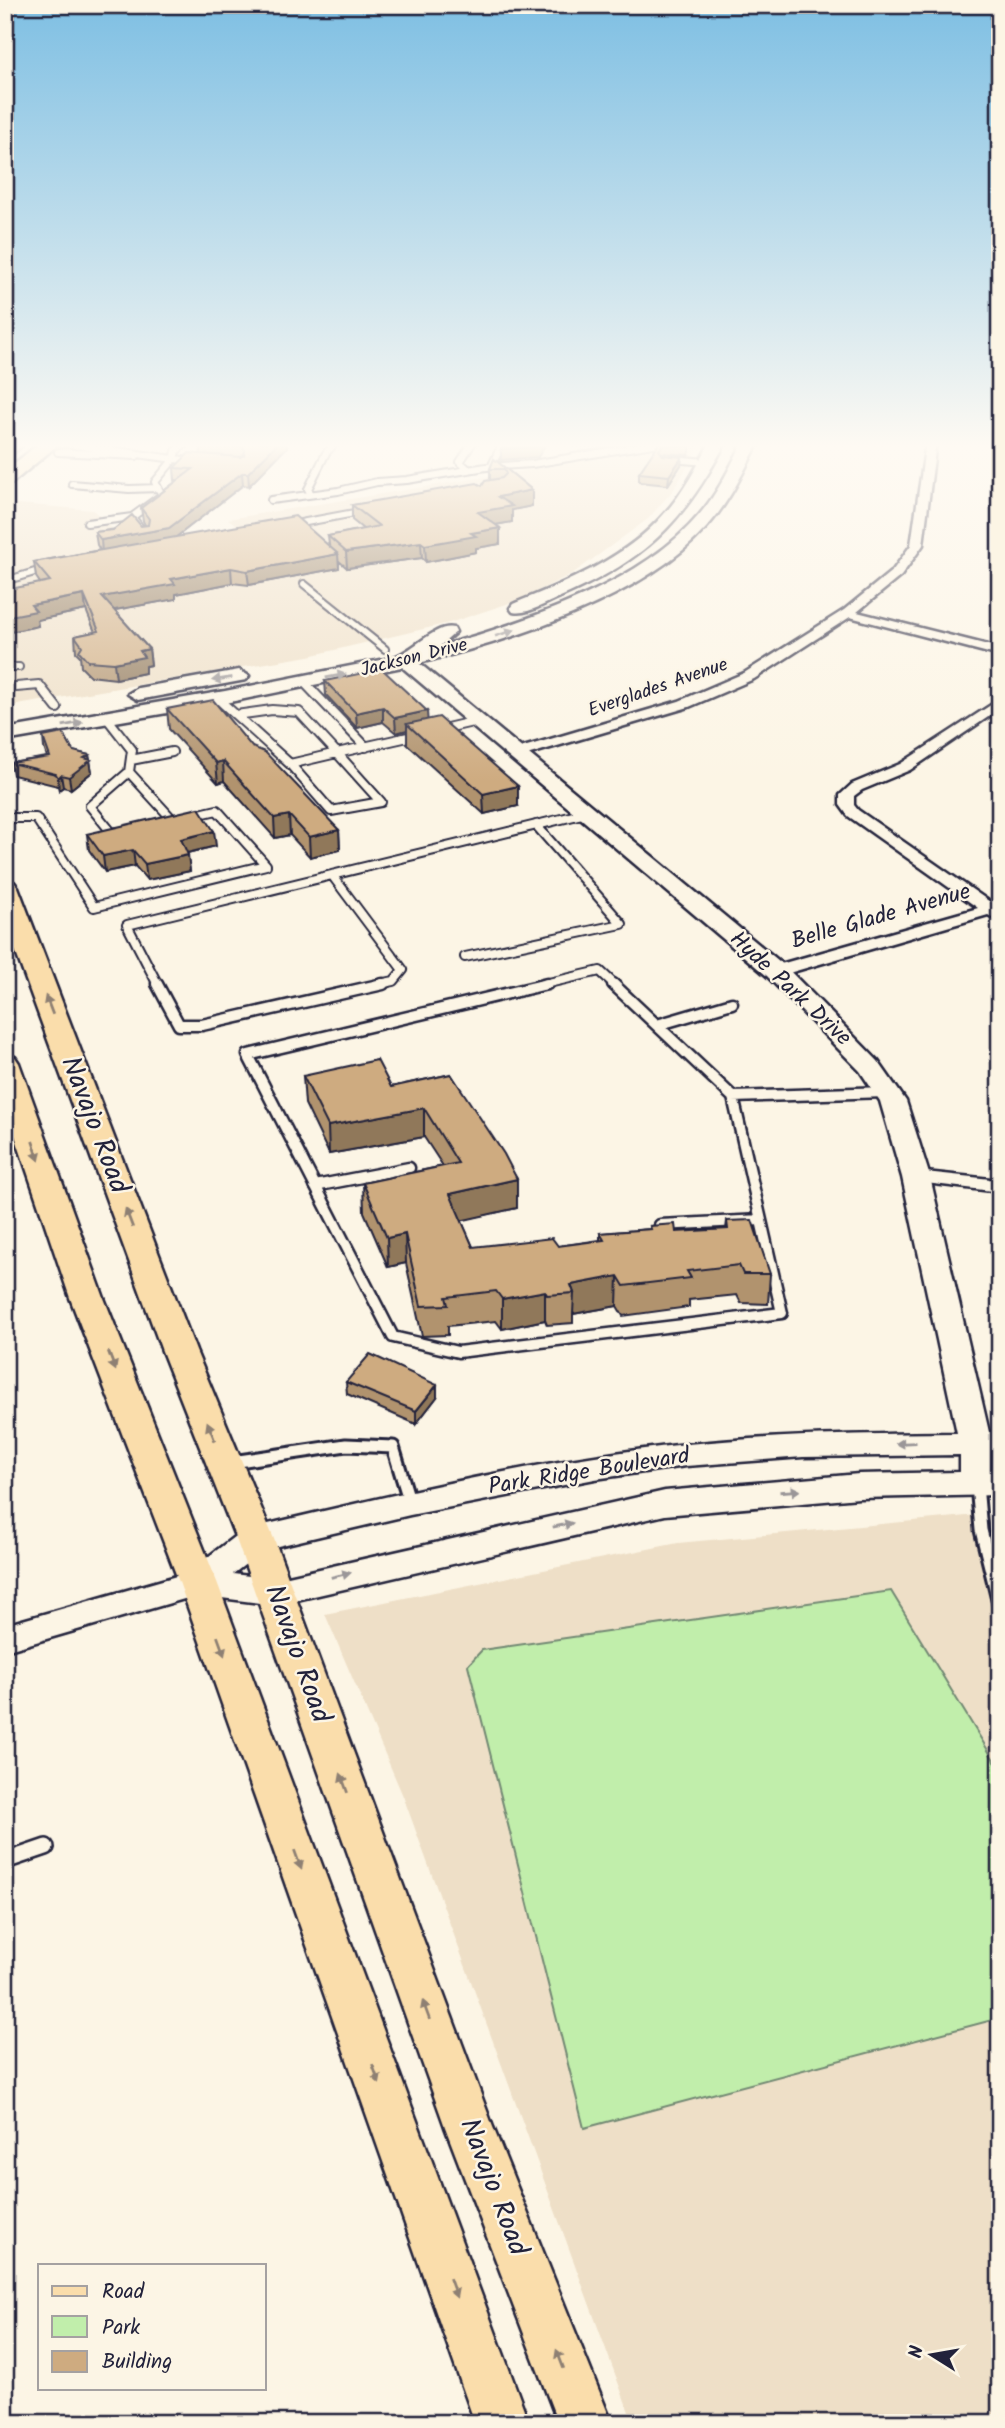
<svg xmlns="http://www.w3.org/2000/svg" width="1005" height="2428" font-family="Kalam,sans-serif">
	<style>
		.built { fill: #eedfc7 }
		.green { fill: #c1eeab; stroke: #728873; stroke-width: 2 }
		.lines { fill: none; stroke-linecap: round; stroke-linejoin: round }
		.lane-far4-casing { stroke: #22223b; stroke-width: 10 }
		.lane-far3-casing { stroke: #22223b; stroke-width: 12 }
		.lane-far2-casing { stroke: #22223b; stroke-width: 15 }
		.lane-far1-casing { stroke: #22223b; stroke-width: 17 }
		.lane-casing { stroke: #22223b; stroke-width: 20 }
		.street-casing { stroke: #22223b; stroke-width: 5 }
		.secondary-casing { stroke: #22223b; stroke-width: 5 }
		.primary-casing { stroke: #22223b; stroke-width: 5 }
		.lane-far4 { stroke: #fcf5e5; stroke-width: 6 }
		.lane-far3 { stroke: #fcf5e5; stroke-width: 8 }
		.lane-far2 { stroke: #fcf5e5; stroke-width: 10 }
		.lane-far1 { stroke: #fcf5e5; stroke-width: 11 }
		.lane { stroke: #fcf5e5; stroke-width: 15 }
		.street { fill: #fcf5e5; fill-rule: evenodd }
		.secondary { fill: #fcf5e5; fill-rule: evenodd }
		.primary { fill: #faddab; fill-rule: evenodd }
		.wall { fill: #b1936e; stroke: #22223b; stroke-width: 2 }
		.shaded-wall { fill: #90785a; stroke: #22223b; stroke-width: 2 }
		.building { fill: #ceab80; stroke: #22223b; stroke-width: 2 }
		.oneway { fill: #9a9698 }
		.oneway2 { fill: #8e8073 }
		.labels { text-anchor: middle; dominant-baseline: central; stroke-width: 5; stroke-linejoin: round; paint-order: stroke }
		.far-street-label { font-size: 19px; fill: #22223b; stroke: #fcf5e5 }
		.street-label { font-size: 23px; fill: #22223b; stroke: #fcf5e5 }
		.near-street-label { font-size: 28px; fill: #22223b; stroke: #fcf5e5 }
	</style>
	<rect width="100%" height="100%" fill="#fcf5e5"/>
	<filter id="ink" filterUnits="userSpaceOnUse"><feTurbulence type="fractalNoise" baseFrequency=".0143" numOctaves="2"/><feDisplacementMap in="SourceGraphic" scale="14" xChannelSelector="R" yChannelSelector="G"/><feConvolveMatrix kernelMatrix="1 2 1 2 8 2 1 2 1" color-interpolation-filters="sRGB"/></filter>
	<g filter="url(#ink)">
		<path class="built" d="M688,444L700,445L674,489L648,519L575,572L522,599L449,623L309,656L5,707V503L93,510L131,546L240,527L228,519Z
			M988,1514L1000,1552V2423H633L403,1796L325,1614L678,1543Z"/>
		<path class="green" d="M891,1591L1000,1770V2018L584,2128L468,1665L482,1650Z"/>
		<g class="lines">
			<g class="lane-far4-casing">
				<path id="lane-far4" d="M188,442L176,451L174,459L196,461
					M67,444L174,459L155,482L162,495L132,517L139,526
					M58,452L136,456
					M671,459L707,462
					M491,467L503,442
					M469,470L460,462L473,442
					M72,484L129,489L158,488
					M311,494L308,489L326,453L336,442
					M271,500L338,491L377,482L407,480L486,467L532,464L665,442
					M87,523L132,517
					M290,525L365,511
					M5,581L48,568
					M304,584L385,649
					M5,667H19"/>
			</g>
			<g class="lane-far3-casing">
				<path id="lane-far3" d="M304,682L366,747
					M5,688L39,685L57,708
					M218,699L290,764
					M236,715L272,710L299,712L337,753
					M107,718L132,750L129,772L90,806L112,833L118,832
					M438,730L477,721
					M337,753L381,802L331,811L290,764Z
					M337,753L417,735
					M131,760L172,752
					M129,772L173,820
					M5,818H36L94,907L266,865L217,810L191,816
					M332,875L403,970L394,981L375,985
					M465,957L622,924L536,825
					M158,985L127,925L586,813
					M540,985L600,971L615,985"/>
			</g>
			<g class="lane-far2-casing">
				<path id="lane-far2" d="M157,984L179,1025H202L383,984
					M547,984L248,1055L393,1337L458,1352L782,1313L733,1097
					M613,984L733,1097
					M657,1025L732,1003
					M733,1097L886,1092
					M315,1186L409,1168
					M660,1225L761,1220"/>
			</g>
			<g class="lane-far1-casing">
				<path id="lane-far1" d="M232,1462L346,1445L393,1447L410,1503
					M977,1485L981,1530L1000,1608"/>
			</g>
			<g class="lane-casing">
				<path id="lane" d="M5,1861L46,1847"/>
			</g>
			<g class="street-casing">
				<path id="street" d="M926,442H936L923,545L901,576L857,612L1000,648V656L850,617L754,679L689,707L520,757H510V751L679,701L744,673L844,610L893,570L911,545Z
					M1000,699V709L910,770L862,790L854,796V805L858,810L993,904L1000,902V921L988,915L782,975H770L768,971L770,967L978,908L848,816L840,805V795L852,784L900,764Z
					M916,1171L1000,1180V1192L909,1181L907,1177Z"/>
			</g>
			<g class="secondary-casing">
				<path id="secondary" d="M710,442H726C682,525 644,561 558,598C544,604 527,615 513,612L510,608L513,604C566,582 625,559 664,514C683,493 697,467 710,442Z
					M743,442H759C743,472 729,503 706,528C642,599 510,641 419,663L785,966L878,1061L906,1101L930,1177L989,1432H1000V1454H992L993,1472L1000,1471V1495L859,1498L665,1515L275,1605L198,1595L5,1651V1625L187,1573L243,1530L255,1527C397,1494 542,1459 687,1444C777,1435 867,1434 957,1433L902,1177L880,1101L860,1071L767,976L402,667L225,703L5,741V729L225,691L391,658C412,653 435,623 454,628L456,632L440,646C525,622 641,584 699,515C718,493 730,467 743,442ZM960,1455V1472L859,1474L665,1491L275,1579L233,1574L265,1549L410,1515L595,1479L686,1466L803,1457Z
					M239,670L249,676L246,680L138,700L128,694L138,688Z"/>
			</g>
			<g class="primary-casing">
				<path id="primary" d="M5,442H26L11,455L5,456Z
					M41,442H61L11,484L5,485V471Z
					M5,879L14,882L18,887L196,1351L274,1539L493,2127L612,2423H558L445,2127L236,1539L162,1351L5,923Z
					M5,1054L15,1057L19,1063L104,1298L217,1582L529,2423H475L179,1582L70,1298L5,1106Z"/>
			</g>
			<use href="#lane-far4" class="lane-far4"/>
			<use href="#lane-far3" class="lane-far3"/>
			<use href="#lane-far2" class="lane-far2"/>
			<use href="#lane-far1" class="lane-far1"/>
			<use href="#lane" class="lane"/>
			<use href="#street" class="street"/>
			<use href="#secondary" class="secondary"/>
			<use href="#primary" class="primary"/>
		</g>
		<path class="wall" d="M202,442H287V447L249,486L243,485L176,537L329,545L328,536L363,529L352,520V505L482,486L490,480V469L494,459L532,490V506L512,510V522L495,525L500,528V544L476,548V552L426,562L422,558L347,568L339,561V568L249,585L232,583L176,594V599L114,610L149,649L151,665L145,666V673L116,679L90,676L81,667L80,656L76,652L75,636L95,632L86,610L37,620L38,626L5,633L40,583L36,577L34,562L100,550L97,545L95,532L145,525L143,521L141,508L178,480H175L174,468L201,454L200,443Z
			M576,442H631L606,446H576Z
			M660,442H690V452L688,455L662,453V454L681,465L668,485L639,482V473Z
			M325,681L427,711V720L518,806L484,814L407,744V730L396,733L383,722L357,728L326,695Z
			M167,709L252,747L339,830L340,850L310,857L290,835L275,838L224,781L218,783L169,729Z
			M43,737L73,751L89,755L92,772L71,789L63,787L59,790L58,786L13,775L11,763L47,757L44,748Z
			M87,834L216,846L187,853L190,871L147,880L135,866L105,872L89,850Z
			M451,1074L517,1179V1208L461,1220L473,1247L558,1246L600,1240V1233L650,1229V1226L676,1232L726,1229L727,1221L770,1274L768,1304L741,1303L737,1295L689,1300V1307L623,1316L617,1306L573,1314V1323L547,1325L545,1320L502,1329L496,1321L448,1326V1335L422,1336L406,1263L388,1267L364,1212L363,1183L443,1166L424,1137L329,1154L305,1104L303,1076L391,1087Z
			M346,1382L437,1397L416,1424L347,1394Z"/>
		<path class="shaded-wall" d="M279,442H287V447L249,486L248,473Z
			M540,442H547L538,457L501,460V449Z
			M606,442H631L606,446Z
			M682,457L681,465L668,485L669,476Z
			M242,473L243,485L171,541L102,553L101,540L169,528Z
			M532,490V506L512,510V522L478,528V512L498,497Z
			M500,528V544L476,548V552L426,562L425,545L471,533Z
			M421,542L422,558L347,568L346,552Z
			M338,554L339,568L249,585L247,571Z
			M231,568L232,583L176,594V599L104,612L102,597L171,579Z
			M84,595L86,610L37,620L38,626L5,633V617L31,605Z
			M149,649L151,665L145,666V673L116,679L114,663L140,651Z
			M383,707V722L357,728L356,713Z
			M427,711L428,726L407,724V730L396,733L395,718Z
			M89,755L92,772L71,789L69,777L84,758Z
			M223,761L224,781L218,783L216,763Z
			M61,775L63,787L59,790L58,778Z
			M518,786V806L484,814L483,794Z
			M289,815L290,835L275,838L274,818Z
			M339,830L340,850L310,857L309,837Z
			M214,831L216,846L183,854L181,839Z
			M133,850L135,866L105,872L103,856Z
			M188,855L190,871L147,880L145,864Z
			M424,1108V1137L329,1154L328,1126Z
			M517,1179V1208L451,1223L450,1194Z
			M405,1234L406,1263L388,1267L387,1238Z
			M618,1276L617,1306L573,1314L574,1293L571,1285Z
			M545,1291V1320L502,1329V1299Z
			M437,1385V1397L416,1424V1411Z"/>
		<path class="building" d="M202,442H279L248,473H242L169,528L101,540L95,532L113,530L132,515L141,526L148,525L149,519L141,508L193,469L174,468L189,453L240,457L244,455L245,450L241,446L200,443Z
			M504,442H540L538,446L501,449Z
			M660,442H690L691,443L689,446L663,445L659,450L663,455L682,457L669,476L639,473Z
			M494,459L532,490L498,497L512,506L478,512L500,528L471,533L476,536L425,545L421,542L346,552L328,536L379,526L352,505L477,483L482,486L485,481L502,478L506,474L504,469H490Z
			M295,516L338,554L247,571L231,568L171,579L175,584L102,597L149,649L140,651L144,657L114,663L88,661L79,651L82,646L75,636L99,631L84,595L31,605L36,611L5,617V590L50,581L34,562Z
			M382,669L427,711L395,718L383,707L356,713L325,681Z
			M213,700L252,747L265,752L339,830L309,837L289,815L274,818L223,761L216,763L167,709Z
			M439,717L518,786L483,794L407,724Z
			M63,733L73,751L89,755L84,758L91,760L69,777L61,775L58,778L56,774L11,763L50,757L43,737Z
			M199,808L214,831L181,839L188,855L145,864L133,850L103,856L87,834Z
			M377,1060L391,1087L451,1074L504,1154L517,1179L450,1194L473,1247L552,1238L558,1246L604,1240L600,1233L651,1229L650,1226L675,1224L676,1232L728,1229L727,1221L752,1220L770,1274H743L739,1265L687,1271L691,1278L624,1286L618,1276L571,1285L574,1293L547,1295L545,1291L502,1299L496,1291L446,1297L448,1305L421,1306L405,1234L387,1238L363,1183L458,1163L424,1108L328,1126L303,1076Z
			M370,1354L437,1385L416,1411L346,1382Z"/>
		<defs><path id="oneway-solid" d="M-6-.8H1V-3.2L6.5 0L1 3.2V.8H-6Z" transform="scale(1.75)"/></defs>
		<g class="oneway">
			<use href="#oneway-solid" transform="translate(505 633) rotate(-18)"/>
			<use href="#oneway-solid" transform="translate(336 676) rotate(-10)"/>
			<use href="#oneway-solid" transform="translate(222 679) rotate(171)"/>
			<use href="#oneway-solid" transform="translate(73 724) rotate(-10)"/>
			<use href="#oneway-solid" transform="translate(906 1443) rotate(178)"/>
			<use href="#oneway-solid" transform="translate(790 1491) rotate(-4)"/>
			<use href="#oneway-solid" transform="translate(563 1525) rotate(-12)"/>
			<use href="#oneway-solid" transform="translate(341 1575) rotate(-13)"/>
		</g>
		<g class="oneway2">
			<use href="#oneway-solid" transform="translate(49 1005) rotate(-111)"/>
			<use href="#oneway-solid" transform="translate(36 1151) rotate(71)"/>
			<use href="#oneway-solid" transform="translate(129 1218) rotate(-111)"/>
			<use href="#oneway-solid" transform="translate(112 1361) rotate(69)"/>
			<use href="#oneway-solid" transform="translate(211 1431) rotate(-112)"/>
			<use href="#oneway-solid" transform="translate(221 1646) rotate(70)"/>
			<use href="#oneway-solid" transform="translate(344 1783) rotate(-110)"/>
			<use href="#oneway-solid" transform="translate(298 1860) rotate(70)"/>
			<use href="#oneway-solid" transform="translate(426 2010) rotate(-110)"/>
			<use href="#oneway-solid" transform="translate(376 2074) rotate(70)"/>
			<use href="#oneway-solid" transform="translate(453 2288) rotate(70)"/>
			<use href="#oneway-solid" transform="translate(560 2359) rotate(-111)"/>
		</g>
	</g>
	<linearGradient id="sky" x2="0" y2="1"><stop stop-color="#7ebfe3"/><stop offset="0.57" stop-color="#fefaf3"/><stop offset="1" stop-color="#fefaf3" stop-opacity="0"/></linearGradient>
	<rect width="1005" height="782" fill="url(#sky)"/>
	<g class="labels">
		<g class="far-street-label">
			<text transform="translate(414 658) rotate(-14)">Jackson Drive</text>
			<text transform="translate(658 688) rotate(-19)">Everglades Avenue</text>
		</g>
		<g class="street-label">
			<text transform="translate(881 917) rotate(-16)">Belle Glade Avenue</text>
			<text transform="translate(790 989) rotate(43)">Hyde Park Drive</text>
			<text transform="translate(589 1472) rotate(-9)">Park Ridge Boulevard</text>
		</g>
		<g class="near-street-label">
			<text transform="translate(94 1125) rotate(69)">Navajo Road</text>
			<text transform="translate(297 1654) rotate(70)">Navajo Road</text>
			<text transform="translate(493 2187) rotate(69)">Navajo Road</text>
		</g>
	</g>
	<rect width="1005" height="2428" fill="none" stroke="#fcf5e5" stroke-width="28"/>
	<rect x="14" y="14" width="977" height="2400" fill="none" stroke="#22223b" stroke-width="2.5" filter="url(#ink)"/>
	<rect x="38" y="2264" width="228" height="126" fill="#fcf5e5" stroke="#a5a1a1" stroke-width="2"/>
	<rect x="52" y="2286" width="35" height="10" fill="#faddab" stroke="#a5a1a1" stroke-width="2"/>
	<text x="102" y="2298" font-size="21" fill="#22223b">Road</text>
	<rect x="52" y="2316" width="35" height="21" fill="#c1eeab" stroke="#a5a1a1" stroke-width="2"/>
	<text x="102" y="2334" font-size="21" fill="#22223b">Park</text>
	<rect x="52" y="2351" width="35" height="21" fill="#ceab80" stroke="#a5a1a1" stroke-width="2"/>
	<text x="102" y="2368" font-size="21" fill="#22223b">Building</text>
	<g transform="translate(932 2355) rotate(281)" stroke="#fcf5e5" stroke-width="5" paint-order="stroke">
	<path d="M0-5L12 26L0 18L-12 26Z" fill="#22223b"/>
	<text y="-10" font-size="19" font-weight="bold" text-anchor="middle" fill="#22223b">N</text>
	</g>
</svg>
